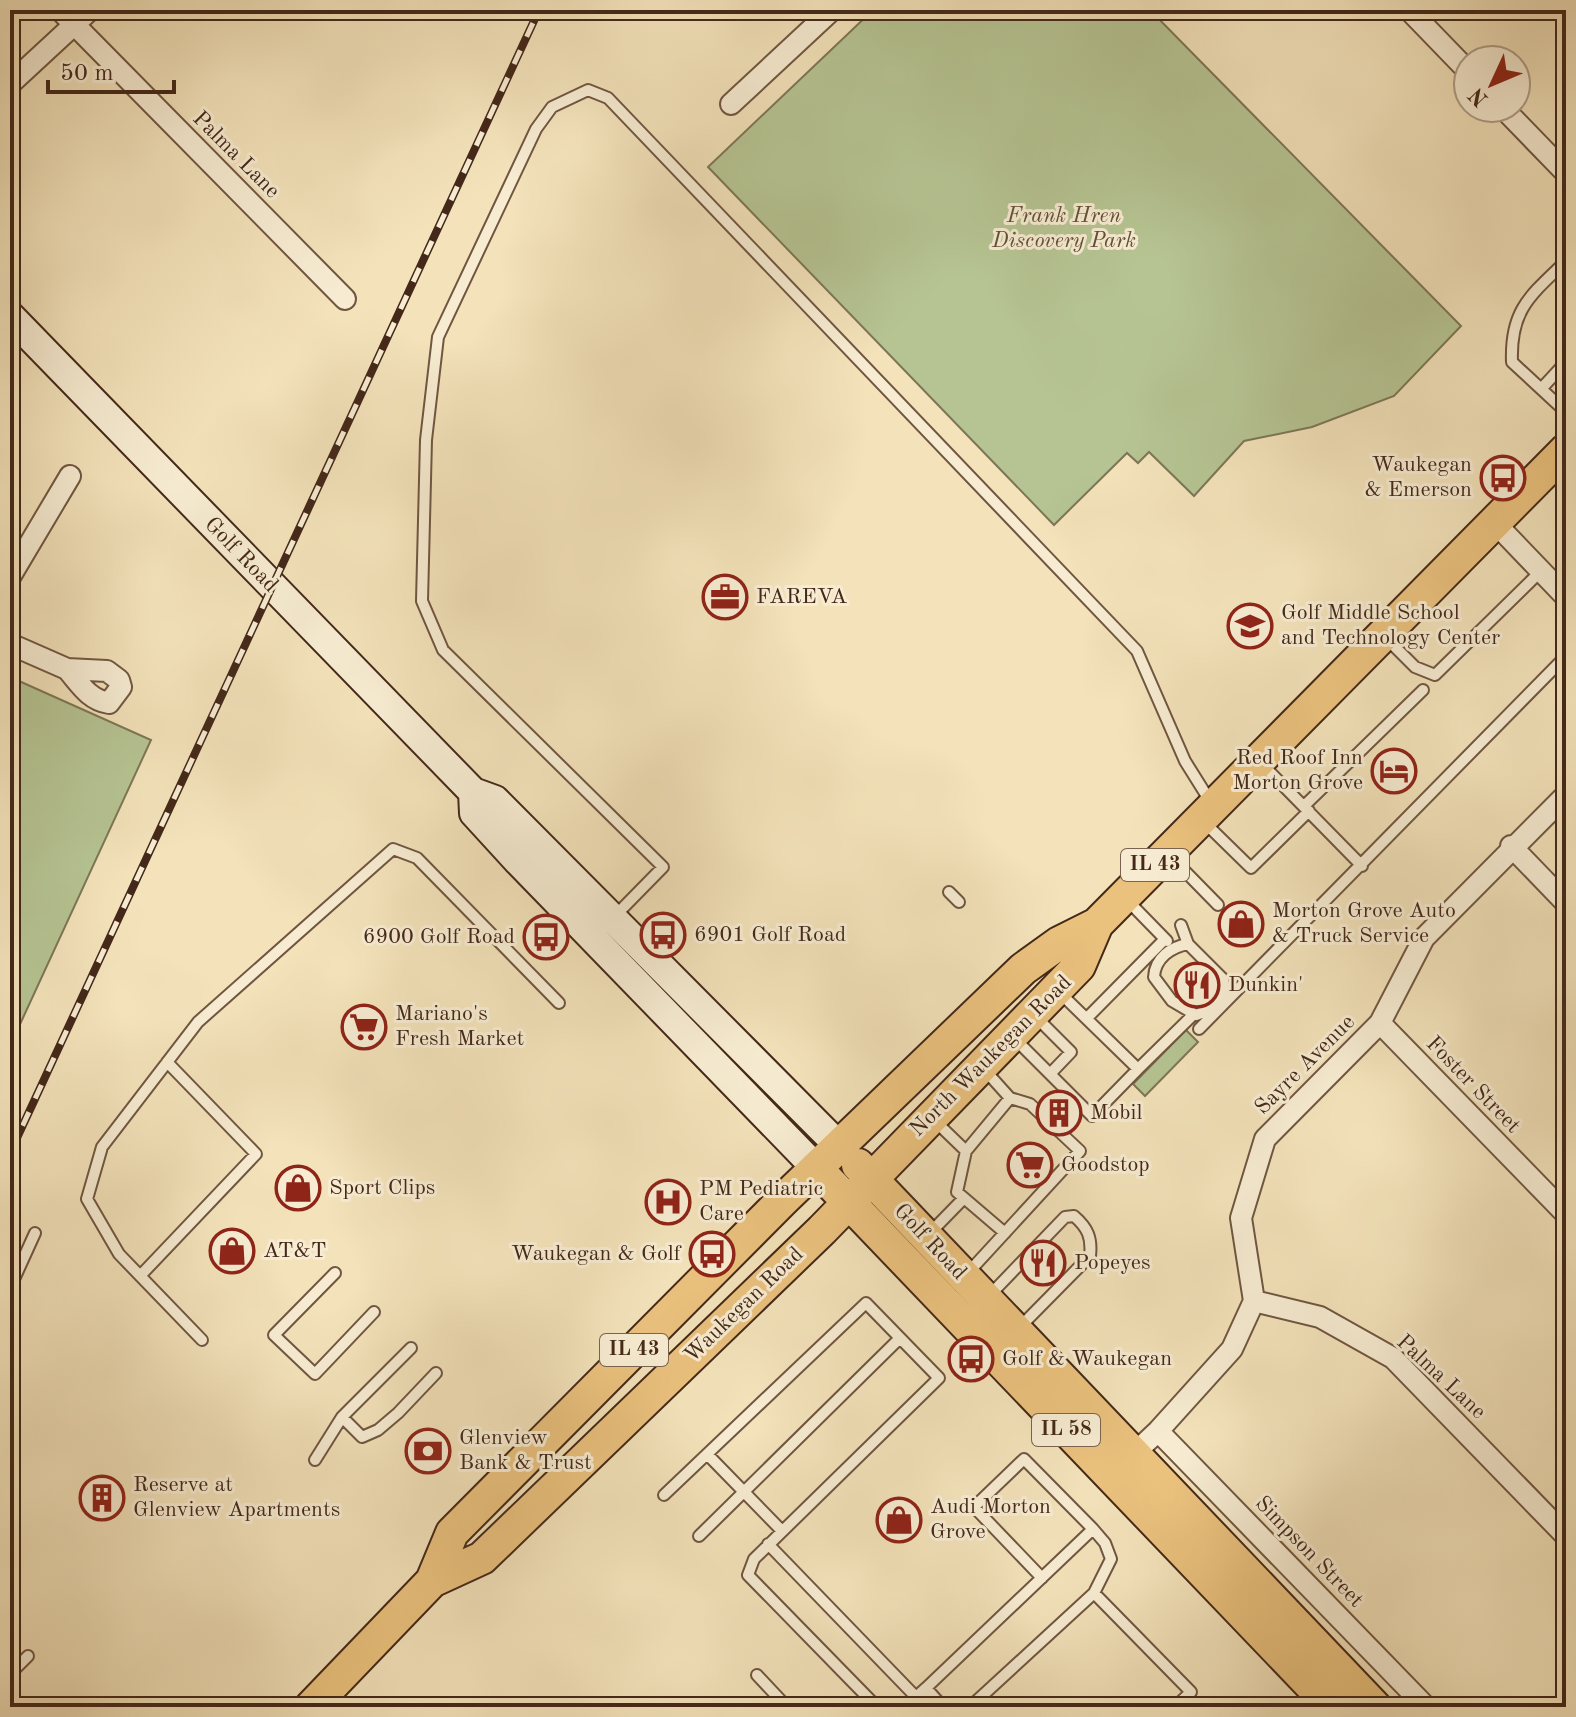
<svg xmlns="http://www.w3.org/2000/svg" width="1576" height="1717" font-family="'Old Standard TT',serif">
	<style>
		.green { fill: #b6c493; stroke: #7d7656; stroke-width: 2 }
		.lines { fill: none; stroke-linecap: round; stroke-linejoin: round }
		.service-casing { stroke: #705641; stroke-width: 14 }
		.minor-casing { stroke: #705641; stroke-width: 24 }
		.secondary-casing { stroke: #442819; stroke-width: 32 }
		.primary-casing { stroke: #442819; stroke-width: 36 }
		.service { stroke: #f7ecd2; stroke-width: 10 }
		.minor { stroke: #f7ecd2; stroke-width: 20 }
		.secondary { stroke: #f7ecd2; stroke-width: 28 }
		.primary { stroke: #eac17d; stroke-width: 32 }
		.rail-casing { stroke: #442819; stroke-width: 8 }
		.rail { stroke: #f7ecd2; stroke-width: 5; stroke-dasharray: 15; stroke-linecap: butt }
		.labels { text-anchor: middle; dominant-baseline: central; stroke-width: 6; stroke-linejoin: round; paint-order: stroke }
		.shield { fill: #f7ecd2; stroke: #7a6350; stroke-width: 2 }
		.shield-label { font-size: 20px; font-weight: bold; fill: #442819 }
		.street-label { font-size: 22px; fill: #442819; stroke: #f7ecd2 }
		.park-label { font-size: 22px; font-style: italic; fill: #604f38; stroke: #f7ecd2 }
		.poi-label { font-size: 22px; fill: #442819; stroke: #f7ecd2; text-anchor: start }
	</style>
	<rect width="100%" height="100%" fill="#f3e2ba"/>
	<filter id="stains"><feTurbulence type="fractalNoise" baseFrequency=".0025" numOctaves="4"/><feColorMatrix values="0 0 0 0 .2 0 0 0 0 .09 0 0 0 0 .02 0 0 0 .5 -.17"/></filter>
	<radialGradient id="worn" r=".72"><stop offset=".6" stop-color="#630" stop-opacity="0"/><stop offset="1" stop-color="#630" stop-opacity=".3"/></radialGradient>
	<path class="green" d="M873,10H1150L1461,326L1394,396L1312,427L1244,441L1194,496L1149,452L1138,463L1127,453L1054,525L708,167Z
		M10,677L151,740L10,1046Z
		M1186,1030L1198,1042L1145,1096L1133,1084Z"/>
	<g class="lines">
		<g class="service-casing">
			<path id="service" d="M1566,261C1531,295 1510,309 1512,362L1566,412
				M1542,388L1566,362
				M1387,639L1415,667L1435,675L1541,571
				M1260,762L1362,866
				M1304,806L1423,690
				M1205,823L1251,868L1309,811
				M1171,857L1218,905
				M949,892L959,902
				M1128,901L1167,941
				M615,916L663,867L443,650L422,601L426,440L438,337L536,129L552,107L588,90L608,98L1137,651L1185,761L1210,801
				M1181,925L1188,944L1223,979L1225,989L1204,1012L1196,1015L1172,1001L1154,977C1155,958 1171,947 1188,944
				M1035,1016L1071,1052L1050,1074
				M1087,1018L1165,939
				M1199,1029L1566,656
				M1014,1038L1092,1116L1138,1069L1058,991
				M1138,1069L1194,1014
				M936,1122L966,1151
				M1005,1233L957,1192L966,1151L1010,1098
				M929,1234L964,1198
				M335,1273L274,1335L315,1374L374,1312
				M967,1274L1080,1151L1030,1104L1010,1098L983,1068
				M140,1276L256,1154L167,1062
				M10,1288L35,1233
				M988,1297L1065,1217L1074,1216C1088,1228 1092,1238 1090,1256L1019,1328
				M202,1340L119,1254L87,1199L102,1147L198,1022L393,849L417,858L559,1003
				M342,1417L362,1437L378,1430L398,1413L436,1373
				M707,1454L782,1531
				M315,1460L342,1417L411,1348
				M664,1495L866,1303L939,1378L754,1559L748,1575L877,1707
				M1093,1529L1105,1543L1111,1559L1094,1593
				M699,1536L900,1338
				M768,1544L916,1697L926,1688L1093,1529L1024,1459L974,1507L1042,1578
				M10,1674L28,1656
				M757,1675L787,1707
				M926,1688L943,1707
				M906,1707L916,1697
				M970,1707L1094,1593L1191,1692L1175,1707"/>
		</g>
		<g class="minor-casing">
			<path id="minor" d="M60,10L345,299
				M1409,10L1468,71
				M10,84L90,10
				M731,104L832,10
				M1503,108L1566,173
				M1495,523L1566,597
				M10,577L70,476
				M10,644L67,669L107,671L119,680L121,687L109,703C89,700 80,684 67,669
				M1511,846L1566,903
				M1380,1023L1566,1214
				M1254,1301L1320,1317L1393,1358L1566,1536
				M1158,1431L1426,1707
				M1125,1462L1158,1431L1232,1349L1254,1301L1241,1218L1265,1139L1380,1023L1424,938L1566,795"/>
		</g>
		<g class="secondary-casing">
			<path id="secondary" d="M10,316L473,792L495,800L839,1146
				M473,792L474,813L517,860L816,1168"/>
		</g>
		<g class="primary-casing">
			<path id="primary" d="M858,1165L1375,1707
				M816,1168L1332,1707
				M432,1581L482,1558L822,1230L1079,966L1097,924
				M311,1707L432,1581L452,1533L782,1201L1023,969L1059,943L1097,924L1566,450"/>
		</g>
		<use href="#service" class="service"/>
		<use href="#minor" class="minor"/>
		<use href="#secondary" class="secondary"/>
		<use href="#primary" class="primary"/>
		<g class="rail-casing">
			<path id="rail" d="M10,1153L539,10"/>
		</g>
		<use href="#rail" class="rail"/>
	</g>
	<defs>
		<g id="bus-ring" transform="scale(2.3)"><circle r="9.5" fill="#f7ecd2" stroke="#8f2418" stroke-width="1.5"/><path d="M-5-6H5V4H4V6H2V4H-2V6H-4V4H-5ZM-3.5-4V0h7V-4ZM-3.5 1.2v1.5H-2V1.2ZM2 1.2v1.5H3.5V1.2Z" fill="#8f2418"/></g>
		<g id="office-ring" transform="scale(2.3)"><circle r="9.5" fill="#f7ecd2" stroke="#8f2418" stroke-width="1.5"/><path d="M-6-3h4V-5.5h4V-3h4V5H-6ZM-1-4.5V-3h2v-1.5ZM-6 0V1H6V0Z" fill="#8f2418"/></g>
		<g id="school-ring" transform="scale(2.3)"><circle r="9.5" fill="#f7ecd2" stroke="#8f2418" stroke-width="1.5"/><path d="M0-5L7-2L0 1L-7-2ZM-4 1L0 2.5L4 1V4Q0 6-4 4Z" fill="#8f2418"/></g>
		<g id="hotel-ring" transform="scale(2.3)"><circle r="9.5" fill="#f7ecd2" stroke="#8f2418" stroke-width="1.5"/><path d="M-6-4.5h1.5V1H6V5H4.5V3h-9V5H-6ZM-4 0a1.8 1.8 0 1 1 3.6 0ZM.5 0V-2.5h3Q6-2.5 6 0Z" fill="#8f2418"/></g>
		<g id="shop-ring" transform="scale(2.3)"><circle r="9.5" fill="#f7ecd2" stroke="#8f2418" stroke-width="1.5"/><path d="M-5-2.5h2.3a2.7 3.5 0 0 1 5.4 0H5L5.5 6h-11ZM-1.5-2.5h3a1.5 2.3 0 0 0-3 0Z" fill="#8f2418"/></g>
		<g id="restaurant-ring" transform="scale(2.3)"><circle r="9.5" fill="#f7ecd2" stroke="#8f2418" stroke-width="1.5"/><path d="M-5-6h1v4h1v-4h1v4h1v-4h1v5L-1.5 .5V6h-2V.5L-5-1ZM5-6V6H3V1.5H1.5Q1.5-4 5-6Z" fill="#8f2418"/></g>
		<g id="supermarket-ring" transform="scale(2.3)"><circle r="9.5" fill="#f7ecd2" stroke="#8f2418" stroke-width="1.5"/><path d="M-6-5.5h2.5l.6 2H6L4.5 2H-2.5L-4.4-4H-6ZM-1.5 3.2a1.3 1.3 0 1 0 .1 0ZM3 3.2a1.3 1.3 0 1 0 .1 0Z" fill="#8f2418"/></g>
		<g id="building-ring" transform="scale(2.3)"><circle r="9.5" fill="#f7ecd2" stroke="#8f2418" stroke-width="1.5"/><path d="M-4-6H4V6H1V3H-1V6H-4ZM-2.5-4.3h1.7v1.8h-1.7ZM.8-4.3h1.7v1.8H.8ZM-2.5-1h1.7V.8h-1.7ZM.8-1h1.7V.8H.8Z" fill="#8f2418"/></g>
		<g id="hospital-ring" transform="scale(2.3)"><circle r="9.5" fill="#f7ecd2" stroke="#8f2418" stroke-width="1.5"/><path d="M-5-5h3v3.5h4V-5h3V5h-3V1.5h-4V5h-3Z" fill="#8f2418"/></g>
		<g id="bank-ring" transform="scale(2.3)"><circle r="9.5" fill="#f7ecd2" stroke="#8f2418" stroke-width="1.5"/><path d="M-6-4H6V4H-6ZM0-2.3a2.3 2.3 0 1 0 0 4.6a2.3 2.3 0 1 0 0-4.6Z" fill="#8f2418"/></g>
	</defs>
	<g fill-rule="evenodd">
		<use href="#bus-ring" x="1503" y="478"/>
		<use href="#office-ring" x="725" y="597"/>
		<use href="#school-ring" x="1250" y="626"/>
		<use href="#hotel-ring" x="1394" y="771"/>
		<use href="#shop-ring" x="1241" y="924"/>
		<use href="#bus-ring" x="663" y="935"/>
		<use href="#bus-ring" x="546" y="937"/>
		<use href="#restaurant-ring" x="1197" y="985"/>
		<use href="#supermarket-ring" x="364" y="1027"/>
		<use href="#building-ring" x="1059" y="1113"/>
		<use href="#supermarket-ring" x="1030" y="1165"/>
		<use href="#shop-ring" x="298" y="1188"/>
		<use href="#hospital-ring" x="668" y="1202"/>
		<use href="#shop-ring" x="232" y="1251"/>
		<use href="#bus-ring" x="712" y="1254"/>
		<use href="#restaurant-ring" x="1043" y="1263"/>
		<use href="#bus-ring" x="971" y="1359"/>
		<use href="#bank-ring" x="428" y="1451"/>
		<use href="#building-ring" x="102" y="1498"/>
		<use href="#shop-ring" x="899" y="1520"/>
	</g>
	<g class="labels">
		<g class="shield">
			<rect x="1121" y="849" width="68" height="32" rx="6"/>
			<rect x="600" y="1334" width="68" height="32" rx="6"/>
			<rect x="1032" y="1414" width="68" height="32" rx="6"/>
		</g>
		<g class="shield-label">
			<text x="1155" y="865">IL 43</text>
			<text x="634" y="1350">IL 43</text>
			<text x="1066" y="1430">IL 58</text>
		</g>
		<g class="street-label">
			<text transform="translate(236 155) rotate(45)">Palma Lane</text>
			<text transform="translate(241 555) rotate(46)">Golf Road</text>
			<text transform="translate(991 1056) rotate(-45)">North Waukegan Road</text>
			<text transform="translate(1305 1065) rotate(-45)">Sayre Avenue</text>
			<text transform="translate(1473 1085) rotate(46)">Foster Street</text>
			<text transform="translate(930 1242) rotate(47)">Golf Road</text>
			<text transform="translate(744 1305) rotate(-44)">Waukegan Road</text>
			<text transform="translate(1441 1377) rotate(43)">Palma Lane</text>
			<text transform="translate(1309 1552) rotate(46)">Simpson Street</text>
		</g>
		<g class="park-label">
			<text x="1064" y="216">Frank Hren<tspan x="1064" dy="25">Discovery Park</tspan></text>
		</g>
		<g class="poi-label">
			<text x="1472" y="465" text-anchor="end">Waukegan<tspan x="1472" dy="25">&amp; Emerson</tspan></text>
			<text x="756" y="597">FAREVA</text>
			<text x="1281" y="613">Golf Middle School<tspan x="1281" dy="25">and Technology Center</tspan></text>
			<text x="1363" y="758" text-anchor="end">Red Roof Inn<tspan x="1363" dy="25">Morton Grove</tspan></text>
			<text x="1272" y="911">Morton Grove Auto<tspan x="1272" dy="25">&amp; Truck Service</tspan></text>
			<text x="694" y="935">6901 Golf Road</text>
			<text x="515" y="937" text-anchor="end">6900 Golf Road</text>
			<text x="1228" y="985">Dunkin'</text>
			<text x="395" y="1014">Mariano's<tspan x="395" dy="25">Fresh Market</tspan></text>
			<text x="1090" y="1113">Mobil</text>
			<text x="1061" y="1165">Goodstop</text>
			<text x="329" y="1188">Sport Clips</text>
			<text x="699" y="1189">PM Pediatric<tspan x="699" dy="25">Care</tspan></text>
			<text x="263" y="1251">AT&amp;T</text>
			<text x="681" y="1254" text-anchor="end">Waukegan &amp; Golf</text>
			<text x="1074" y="1263">Popeyes</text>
			<text x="1002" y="1359">Golf &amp; Waukegan</text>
			<text x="459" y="1438">Glenview<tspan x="459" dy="25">Bank &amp; Trust</tspan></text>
			<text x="133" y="1485">Reserve at<tspan x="133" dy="25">Glenview Apartments</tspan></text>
			<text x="930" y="1507">Audi Morton<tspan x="930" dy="25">Grove</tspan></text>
		</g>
	</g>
	<rect width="1576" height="1717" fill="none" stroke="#f3e2ba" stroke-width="40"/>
	<rect x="12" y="12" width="1552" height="1693" fill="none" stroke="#442819" stroke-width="4"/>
	<rect x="20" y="20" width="1536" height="1677" fill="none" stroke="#442819" stroke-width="2"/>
	<g transform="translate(1492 84) rotate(226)"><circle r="38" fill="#f7ecd2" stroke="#af9e88" stroke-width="2"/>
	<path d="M0-6L14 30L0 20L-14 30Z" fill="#8f2418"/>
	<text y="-12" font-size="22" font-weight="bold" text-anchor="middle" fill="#442819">N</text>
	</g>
	<path d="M48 80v12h126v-12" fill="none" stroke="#442819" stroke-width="4"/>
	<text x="60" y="80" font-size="24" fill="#442819" stroke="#f7ecd2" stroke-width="6" paint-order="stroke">50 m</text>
	<rect width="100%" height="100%" filter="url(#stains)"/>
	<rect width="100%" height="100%" fill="url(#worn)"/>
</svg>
